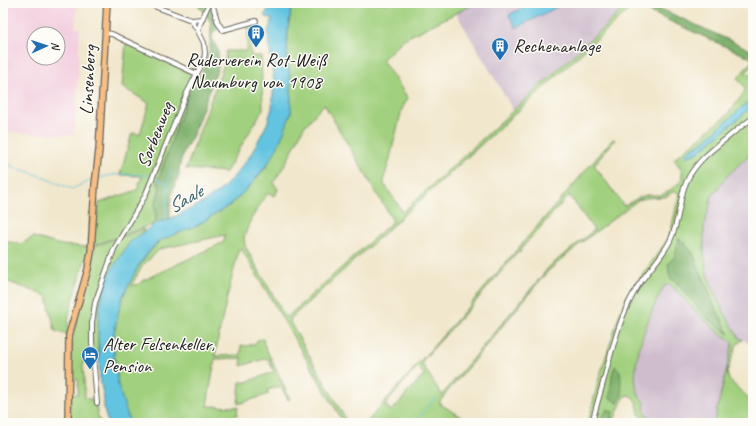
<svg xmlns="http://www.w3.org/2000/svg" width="756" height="426" font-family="Caveat,sans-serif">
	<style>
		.built { fill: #f3cfdf; fill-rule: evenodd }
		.industrial { fill: #cfbdce }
		.green { fill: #a1d07e; stroke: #5e764d; fill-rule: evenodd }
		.forest { fill: #80b26d; stroke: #4e6744 }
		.water { fill: #62c4e0; stroke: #3f707e }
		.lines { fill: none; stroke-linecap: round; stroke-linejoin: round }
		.stream { stroke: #62c4e0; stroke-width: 1 }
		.minor-casing { stroke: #67635a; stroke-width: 6 }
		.major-casing { stroke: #67635a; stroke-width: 8 }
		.minor { stroke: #fff; stroke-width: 4 }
		.major { stroke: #f5bf86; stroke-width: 5.5 }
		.labels { text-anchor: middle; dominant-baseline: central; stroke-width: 3; stroke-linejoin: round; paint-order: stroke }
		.poi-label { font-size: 19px; fill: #1c1c1c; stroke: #fdfcf7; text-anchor: start }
		.street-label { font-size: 19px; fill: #1c1c1c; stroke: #fdfcf7 }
		.water-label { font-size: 20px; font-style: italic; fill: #385f6a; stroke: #fdfcf7 }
	</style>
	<rect width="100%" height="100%" fill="#fdfcf7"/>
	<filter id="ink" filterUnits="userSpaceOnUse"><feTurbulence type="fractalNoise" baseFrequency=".025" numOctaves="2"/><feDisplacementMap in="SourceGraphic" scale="8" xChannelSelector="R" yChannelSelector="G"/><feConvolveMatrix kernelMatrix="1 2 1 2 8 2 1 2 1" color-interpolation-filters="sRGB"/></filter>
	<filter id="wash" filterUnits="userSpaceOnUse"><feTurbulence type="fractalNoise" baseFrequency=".012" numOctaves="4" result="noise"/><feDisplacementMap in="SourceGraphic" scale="16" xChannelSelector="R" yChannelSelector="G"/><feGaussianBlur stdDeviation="0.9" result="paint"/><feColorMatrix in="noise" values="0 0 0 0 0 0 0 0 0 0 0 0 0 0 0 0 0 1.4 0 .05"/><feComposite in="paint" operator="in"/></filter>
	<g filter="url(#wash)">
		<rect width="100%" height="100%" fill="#f1e7cc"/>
		<path class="built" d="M3,3H77L75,28H80V29L78,73L75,116L74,135L3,132ZM34,34H58V58H34Z"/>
		<path class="industrial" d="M476,3H630L513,110L456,13Z
			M753,151V352L748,343L739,338L719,303L707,274L704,252V226L712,196L726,177Z
			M670,284L702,318L719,333L732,341V346L714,423H652L644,410L645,403L639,395L635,382L636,365L641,342L656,300L664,286Z"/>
		<path class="green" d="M292,3H476L404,39L382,60L408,98L402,109L389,162L384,178V184L403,212L630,3H646L641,8L637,6L632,7L291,318L290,322L348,423H344L241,248L239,249C230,285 221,320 215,356L241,355V345L247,346L256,343L257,340L263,339L264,341L263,342L290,399L288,400L281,386L267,390L269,394L238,404L240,382H246L274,372L268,358L241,366L242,358L215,359L207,406L238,407L237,415L224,420L205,422L204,421L199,423H130C126,411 120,398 118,385C117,381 117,377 117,373C115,360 112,346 114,333C118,299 135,265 160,241L230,205L249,187L267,166L291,83L287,56L288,29ZM324,104L393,221L287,317L285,316L245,246L244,237L251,219L267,194H269L275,196L278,189L275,185L274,182L287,161L304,127ZM225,235L224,242L144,280L139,284L131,286L143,265L160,249Z
			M255,22L259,29L260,39L250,40L251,56H261L263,109L226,172L186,169L225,61L226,51H247L248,24Z
			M126,43L198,77L187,97L157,183L160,187L155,206L156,223L89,247L69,314L67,335L55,331L47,296L6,281L3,278V241L21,244L33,237L61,245L89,247L90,213L98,215L99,203L137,190L142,176L120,175L132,133L140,134L149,103L122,87Z
			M751,58L753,59V63L746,73L753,76V151L726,177L712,196L704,226V252L707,274L719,303L739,338L743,340L737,344L727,372L729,380L753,402V423H714L732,346V341L719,333L702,318L670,284L664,286C651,309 626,370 639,395C640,398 643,400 645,403L644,410L652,423H646L639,414L637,403L632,396L626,395L621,403L613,423H610L613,412L602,417L601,423H588L599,378L619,316L627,296L666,242L671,230L679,195L675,191L665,197L647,198L638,200L581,243L548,271L440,401V404L468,421V423H429L424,419L421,423H366L475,299L519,247L613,139L615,140L594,165L624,206L638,198L646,195H661L666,193L678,184L682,178V170L674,159L728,114L744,93L745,87L737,79L752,61ZM748,102V110L739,118L697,153L688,151L704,141ZM569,195L594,230L550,266L442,395L422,364L423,360L476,301L517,253L521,252L520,250ZM679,239L692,251L714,305L729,333L706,317L675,281V256ZM417,367L425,375L422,376L392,411L385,405Z
			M144,229L142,234L130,242L111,270L105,284L99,309L98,331V360L83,361L85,398L94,400L100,423H70V394H78V379H70L72,339L88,281L95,246Z"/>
		<path class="forest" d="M197,3H203L211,5L215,22L218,29L213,32L212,40C220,49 218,56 218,67L192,137L185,149L181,160L179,170V175L172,192L170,206V219L156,223L155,206L160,187L157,183L187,97L198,77L203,71L210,50L211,23L205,12L201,9Z
			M646,3H648L753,51V59L641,8Z
			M679,238L692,251L714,305L729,334L706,317L675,281L670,279L668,264L675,256Z
			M615,366L620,371L622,395L618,403L610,398L612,375Z
			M608,409L613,412L610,423H601L602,417Z"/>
		<path class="water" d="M273,3H292L288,29L287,56L291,83V113L284,132L277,148L267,165L249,187L230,205L198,225L159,241L151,249L139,265L123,296L118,314L114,334V354L118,385L130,423H108L104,410V399L100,379L98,331L99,309L105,284L111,270L130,242L156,223L170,219L204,202L223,188L236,174L250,156L267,124L272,108L274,83L268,32L272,19L264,16L269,8L272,6Z
			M532,3H562L563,4L516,28L509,15Z
			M748,102L750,103L748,110L739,118L697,153L686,157L685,154L688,151L704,141Z"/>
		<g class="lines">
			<path class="stream" d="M3,163L6,162L15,168L30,172L72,189L94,179
				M99,178L112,175L131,174L150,176
				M157,179L167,184
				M166,220L168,184L171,170
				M414,423L435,398"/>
		</g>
	</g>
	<g filter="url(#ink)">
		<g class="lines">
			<g class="minor-casing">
				<path id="minor" d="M146,3L191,20L202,19
					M212,3L218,23L223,30L256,21
					M198,31L200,24L207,8L208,3
					M105,33L112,34L124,40L197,74
					M97,403L92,342V323L95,303L114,249L145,196L187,93L204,60L205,53L204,43L198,31L191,20
					M208,422L224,421L230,423
					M592,423C597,403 603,384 608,364C615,339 622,313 635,291C645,273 661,259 670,241C678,225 679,205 684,188C691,166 709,152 727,138C735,131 744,124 753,118"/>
			</g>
			<g class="major-casing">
				<path id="major" d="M68,423L69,335L88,269L91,252L95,185L99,150L107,3"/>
			</g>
			<use href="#minor" class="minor"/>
			<use href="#major" class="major"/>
		</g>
	</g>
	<defs>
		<g id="building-pin" transform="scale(0.9)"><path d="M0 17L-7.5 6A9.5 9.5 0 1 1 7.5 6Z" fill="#1f6fb2" stroke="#fdfcf7"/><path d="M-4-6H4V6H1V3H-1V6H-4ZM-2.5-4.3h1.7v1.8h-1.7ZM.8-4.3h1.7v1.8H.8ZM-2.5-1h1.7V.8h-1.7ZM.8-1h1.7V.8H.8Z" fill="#fff"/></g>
		<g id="hotel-pin" transform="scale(0.9)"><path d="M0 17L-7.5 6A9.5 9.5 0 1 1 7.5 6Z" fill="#1f6fb2" stroke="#fdfcf7"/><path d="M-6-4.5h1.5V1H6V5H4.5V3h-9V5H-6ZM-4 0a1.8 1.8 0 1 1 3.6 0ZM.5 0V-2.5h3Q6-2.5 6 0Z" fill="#fff"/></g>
	</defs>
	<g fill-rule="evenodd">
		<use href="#building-pin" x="256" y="33"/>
		<use href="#building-pin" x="500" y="46"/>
		<use href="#hotel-pin" x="90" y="355"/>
	</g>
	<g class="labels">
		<g class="poi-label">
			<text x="513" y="46">Rechenanlage</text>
			<text x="256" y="60" text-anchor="middle">Ruderverein Rot-Weiß<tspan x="256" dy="22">Naumburg von 1908</tspan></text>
			<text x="103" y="344">Alter Felsenkeller,<tspan x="103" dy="22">Pension</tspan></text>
		</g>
		<g class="street-label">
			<text transform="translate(88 80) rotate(-87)">Linsenberg</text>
			<text transform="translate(155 135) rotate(-68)">Sorbenweg</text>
		</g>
		<g class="water-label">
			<text transform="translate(185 199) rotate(-30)">Saale</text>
		</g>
	</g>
	<rect width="756" height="426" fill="none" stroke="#fdfcf7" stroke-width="16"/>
	<g transform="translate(46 46) rotate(87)"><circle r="19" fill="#fdfcf7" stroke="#a3a29f"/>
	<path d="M0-3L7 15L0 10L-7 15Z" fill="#1f6fb2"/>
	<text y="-6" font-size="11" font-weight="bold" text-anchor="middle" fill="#1c1c1c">N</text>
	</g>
</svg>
